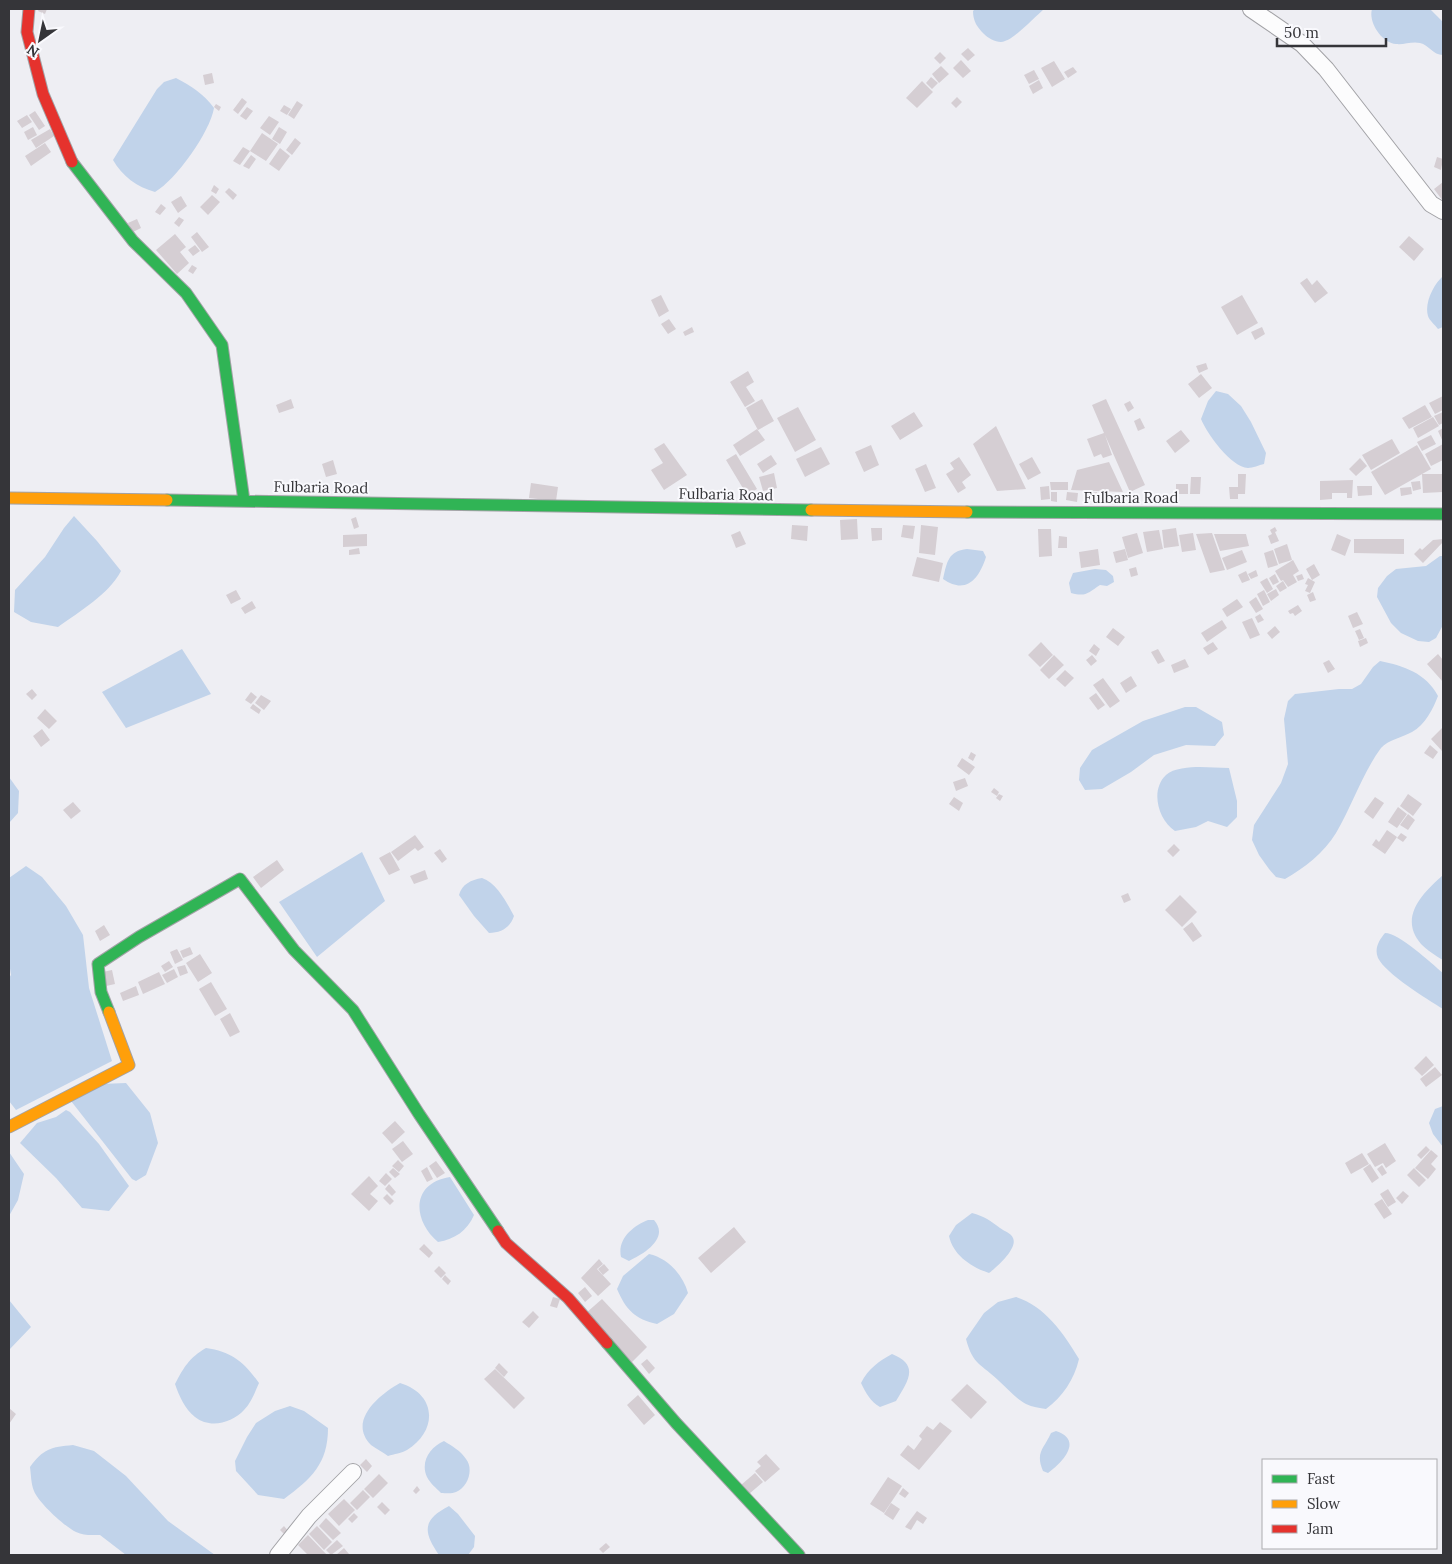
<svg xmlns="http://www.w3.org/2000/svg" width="1452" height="1564" font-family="Lora,serif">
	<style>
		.water { fill: #c1d3ea }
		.building { fill: #d5ced3 }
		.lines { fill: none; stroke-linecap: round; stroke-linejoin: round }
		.street-casing { stroke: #a2a2a6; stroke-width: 18 }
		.fast-casing { stroke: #a2a2a6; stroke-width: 13 }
		.slow-casing { stroke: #a2a2a6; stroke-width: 13 }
		.jam-casing { stroke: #a2a2a6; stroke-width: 13 }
		.street { stroke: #fcfcfd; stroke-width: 16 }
		.fast { stroke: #30b455; stroke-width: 11 }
		.slow { stroke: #ff9f0a; stroke-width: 11 }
		.jam { stroke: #e5322d; stroke-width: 11 }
		.labels { text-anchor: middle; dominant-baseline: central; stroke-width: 4; stroke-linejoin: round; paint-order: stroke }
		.street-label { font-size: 15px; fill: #353539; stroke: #f9f9fd }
	</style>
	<rect width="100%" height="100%" fill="#eeeef3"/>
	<path class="water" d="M975,9H1044C1036,16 1014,39 1005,41C999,44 989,39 984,34C977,27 973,21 973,11Z
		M1372,9H1430L1443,22V55C1433,55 1429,45 1420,43C1412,41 1404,45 1396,44C1382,43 1368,22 1372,9Z
		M176,78C191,86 204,94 214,108C210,132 176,180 155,192C137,187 122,176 113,160L157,89L164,82Z
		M1443,276V327L1438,329C1435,325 1429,320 1428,316C1424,303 1434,284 1443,276Z
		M1216,391L1228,394L1241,406L1251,422L1266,453L1264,464C1259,465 1253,468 1248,468C1231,467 1207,434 1201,419L1208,401Z
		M74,516L97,541L121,571C108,595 80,611 58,627L31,622L14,612L15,590L45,557L64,528Z
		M967,549L983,551L986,557C979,579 966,595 943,579C947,562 948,551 967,549Z
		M1440,556H1443V625L1436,638L1429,642L1418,641L1401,633L1391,623L1377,597L1378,588L1387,576L1396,569L1426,566Z
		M1095,569L1106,570L1113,576L1114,582L1107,586L1100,585C1088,593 1086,597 1071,593L1069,583L1073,573Z
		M182,649L211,694L126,728L102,692Z
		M1380,661C1404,666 1426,673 1438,696C1433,709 1425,725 1412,732C1403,737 1388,740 1381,748C1362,774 1352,806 1336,833C1324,853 1304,868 1285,879L1276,877L1269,869L1259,855L1252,840L1254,825L1281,783L1288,764L1284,719L1288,701L1295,694L1339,689H1352L1361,684L1373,667Z
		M1185,707H1196L1222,722L1224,735L1215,746L1186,745L1154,755L1131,772L1102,789L1085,790L1079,780L1080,768L1092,750L1143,721Z
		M1200,767L1229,768L1237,801V817L1227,827L1208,821L1196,827L1175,831C1158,820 1150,790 1166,775C1173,768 1190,767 1200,767Z
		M9,777L19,791L18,813L9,823Z
		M362,852L385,901L317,957L279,902Z
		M26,866L42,877L66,906L83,935L89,988L112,1061L16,1110L9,1101V978L11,975L9,962V878Z
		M1443,875V960C1436,956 1427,950 1421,944C1398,917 1423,893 1443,875Z
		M482,878C497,883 507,903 514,916C510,928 501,933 489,933L474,916L459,895C462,884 471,880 482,878Z
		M1385,933C1399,933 1431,963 1443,973V1009C1427,999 1386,974 1378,958C1374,949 1379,940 1385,933Z
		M126,1083L150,1113L158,1143L146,1175L136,1181L132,1179L71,1101L101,1084Z
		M1443,1106V1147L1433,1134L1429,1123L1435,1109Z
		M66,1110L70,1112L99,1144L129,1186L109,1211L82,1208L56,1178L20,1143L37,1123L56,1117Z
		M9,1152L24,1174L18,1200L9,1216Z
		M450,1177L474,1215C467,1231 455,1239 438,1242C412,1220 411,1183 450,1177Z
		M972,1213C984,1216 991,1221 1000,1228C1004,1231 1011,1233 1013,1238C1018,1248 997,1267 989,1273C971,1267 953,1255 949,1236L956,1225Z
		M648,1220H654C670,1238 644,1254 629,1261L621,1257C617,1239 633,1226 648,1220Z
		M649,1254C668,1258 683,1275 688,1293L674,1314L657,1324C635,1319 626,1310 617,1289L623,1276Z
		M1016,1297C1045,1306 1064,1334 1079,1359C1074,1380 1063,1396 1046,1409C1040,1408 1032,1407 1026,1404C1016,1399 1008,1389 999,1381C982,1364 973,1366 966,1339L984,1313L998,1302Z
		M9,1300L31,1327L9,1350Z
		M206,1348C232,1352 243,1361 259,1383C255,1392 251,1403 244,1410C232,1423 210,1429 195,1417C185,1409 179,1396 175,1384C184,1367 189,1358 206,1348Z
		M892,1354C920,1365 908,1381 896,1401L880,1407C870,1401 866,1393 861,1383C868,1369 879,1361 892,1354Z
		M400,1383C437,1394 438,1431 407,1450C402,1453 394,1454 388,1456C383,1452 376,1449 371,1445C347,1421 380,1394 400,1383Z
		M290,1406L304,1411L328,1428C328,1464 311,1479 284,1499L258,1495L236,1471L235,1461L247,1437L256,1423L275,1411Z
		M1056,1431C1084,1440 1062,1463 1048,1473L1043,1471C1035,1452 1044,1449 1051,1433Z
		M444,1441C452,1446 461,1451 466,1459C474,1469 468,1487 456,1492C452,1494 445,1493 441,1493C436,1488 430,1483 427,1477C420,1462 430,1447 444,1441Z
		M73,1445L94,1451L126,1476L168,1521L215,1555H126L100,1535C92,1535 84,1536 76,1532C65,1527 38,1502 34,1491C31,1484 31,1474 30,1467C43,1449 51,1447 73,1445Z
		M449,1506L458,1514L475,1536L474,1547L468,1555H439C423,1532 422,1520 449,1506Z"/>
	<path class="building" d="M39,9H47L45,14L38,11Z
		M968,48L975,55L968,61L961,54Z
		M940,52L946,58L940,64L934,58Z
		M961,60L971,71L963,78L953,68Z
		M1054,61L1065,79L1052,87L1041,68Z
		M941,66L949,74L939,83L932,74Z
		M1073,67L1077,72L1068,78L1064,72Z
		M1034,70L1039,79L1029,84L1024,75Z
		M212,73L214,83L205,85L203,75Z
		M931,77L938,83L932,89L926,83Z
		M1039,80L1043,88L1033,94L1029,86Z
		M922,81L933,92L917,108L906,98Z
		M957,97L962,102L956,108L951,103Z
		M242,98L247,102L238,114L233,110Z
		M297,101L303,105L294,119L288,115Z
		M216,104L221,107L219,111L214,107Z
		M284,105L291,109L287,115L280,111Z
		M247,107L253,111L246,120L240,116Z
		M35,111L45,126L39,130L29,115Z
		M27,115L32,122L22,128L17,121Z
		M269,116L279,122L270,135L260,128Z
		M33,127L37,135L28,140L24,132Z
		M279,127L287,132L280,144L272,139Z
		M50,129L54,136L36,148L31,140Z
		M262,133L278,144L266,161L250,151Z
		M295,138L301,143L292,155L286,150Z
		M45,143L51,152L31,166L25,156Z
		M243,147L250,151L240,165L233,161Z
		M280,148L290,156L279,171L269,164Z
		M251,155L256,159L249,169L243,166Z
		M1437,157L1443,159L1441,170L1434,167Z
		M1443,182V201L1434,189Z
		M214,185L219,189L216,194L211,191Z
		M229,188L237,195L233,200L225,192Z
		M212,195L220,202L208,215L200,207Z
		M181,196L187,206L178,213L171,202Z
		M161,204L166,208L160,215L155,212Z
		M179,217L184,220L179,227L174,223Z
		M137,219L141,228L133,232L128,223Z
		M197,232L209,247L202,252L191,237Z
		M175,234L186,247L180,252L189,263L177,274L156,250Z
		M1409,236L1424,249L1414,261L1399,247Z
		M195,245L200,251L193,256L188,250Z
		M192,265L197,268L193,274L188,271Z
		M1307,278L1312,285L1317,280L1328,293L1315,303L1300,283Z
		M661,295L669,311L659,317L651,300Z
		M1242,295L1258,323L1237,335L1221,307Z
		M669,319L676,329L668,334L661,324Z
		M692,327L694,332L685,336L683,332Z
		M1262,327L1265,334L1255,340L1251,332Z
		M1206,363L1208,369L1199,373L1196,366Z
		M748,371L754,382L746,387L755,401L745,407L730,382Z
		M1201,374L1212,388L1199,398L1188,384Z
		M1443,396V410L1435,414L1429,403Z
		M291,399L294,408L279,413L276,405Z
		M762,399L774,421L758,430L746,408Z
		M1106,399L1145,485L1130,492L1105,435L1112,455L1103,458L1101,454L1094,457L1087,439L1104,433L1092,405Z
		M1130,401L1134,408L1128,412L1124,404Z
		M1425,405L1432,417L1409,429L1402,418Z
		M798,407L816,440L795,452L777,418Z
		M914,412L923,426L900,440L891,426Z
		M1443,412V423L1439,425L1434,416Z
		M1433,417L1439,426L1418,438L1413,428Z
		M1140,418L1145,428L1138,431L1134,421Z
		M996,426L1026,489L997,491L973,444Z
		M1443,428V442L1438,431Z
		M757,429L765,440L740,456L733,445Z
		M1181,430L1190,441L1175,453L1166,441Z
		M1431,435L1436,444L1422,451L1417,442Z
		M1392,439L1400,453L1371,470L1362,455Z
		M664,443L687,475L664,490L651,470L663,463L654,449Z
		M1443,444V460L1431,466L1425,454Z
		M871,445L879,465L864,472L855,452Z
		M1417,445L1431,469L1385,495L1371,472Z
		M821,447L830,464L805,477L796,459Z
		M736,454L757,489L747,495L726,460Z
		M771,455L777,464L763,473L757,464Z
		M959,457L971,475L962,482L966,488L958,493L946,474L954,469L950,463Z
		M1032,457L1041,473L1028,480L1019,464Z
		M1360,458L1367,466L1356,476L1349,469Z
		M333,460L337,474L326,477L322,464Z
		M1109,462L1123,492L1071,490L1077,470Z
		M926,464L936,488L925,492L915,469Z
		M774,473L777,488L763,491L759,477Z
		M1238,474H1246L1245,494H1238V499H1230L1229,487H1238Z
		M1422,474H1443V492L1423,493Z
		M1191,477H1201L1200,494H1190Z
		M1353,480L1352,498H1347V493H1332V499L1320,500V481Z
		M1420,481L1421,489L1413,491L1411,482Z
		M1050,482H1068V490H1051Z
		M531,483L558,487L556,501L529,498Z
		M1176,484H1188V494H1176Z
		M1049,486L1050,499L1041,500L1040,487Z
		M1357,486H1372V495L1358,496Z
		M1411,487L1412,494L1401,496L1400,488Z
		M1051,492H1057V502L1051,501Z
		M1067,492L1078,493L1077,502L1066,500Z
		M1097,492V502L1092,503L1091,493Z
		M1105,492V501H1100L1099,493Z
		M356,517L359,527L354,529L351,519Z
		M857,519L858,539L841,540L840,520Z
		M792,525L808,526L807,541L791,539Z
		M903,525L915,526L913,539L901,537Z
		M921,525L938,527L935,555L919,553Z
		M1275,527L1277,531L1275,532L1279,541L1271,544L1268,536L1272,534L1270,530Z
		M871,528H882V540L872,541Z
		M1176,528L1179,546L1164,548L1162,530Z
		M1038,529H1051L1052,556L1039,557Z
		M1159,530L1163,549L1147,552L1143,532Z
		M740,531L746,544L736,548L731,535Z
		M1137,533L1143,553L1128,558L1122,537Z
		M1193,533L1196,550L1182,552L1179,535Z
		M1212,533L1225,570L1210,573L1196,534Z
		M367,534V546L343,547V535Z
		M1214,534H1246L1249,546L1220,551Z
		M1337,534L1351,540L1345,556L1331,550Z
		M1059,536L1067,537V548H1058Z
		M1354,539H1404V554L1354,553Z
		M1443,539V542L1423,563L1414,554L1420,548L1422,550L1433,540Z
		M1287,544L1292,560L1279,564L1274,549Z
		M359,548L360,554L349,555V550Z
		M1098,549L1100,565L1081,568L1079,552Z
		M1125,549L1128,560L1116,563L1113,552Z
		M1242,550L1247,562L1227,570L1222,558Z
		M1273,550L1278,565L1268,568L1264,553Z
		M917,557L943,563L939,582L912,576Z
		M1293,560L1299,571L1293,575L1297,582L1288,587L1283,580L1281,581L1275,571Z
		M1314,564L1320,575L1312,580L1306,569Z
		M1136,567L1138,575L1131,577L1129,569Z
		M1256,570L1258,576L1251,579L1248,574Z
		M1246,571L1250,580L1242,583L1238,575Z
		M1275,574L1279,582L1273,585L1269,578Z
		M1302,574L1304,579L1298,581L1296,576Z
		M1267,578L1273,589L1267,593L1260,582Z
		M1308,578L1315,582L1310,593L1305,591L1308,585L1305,584Z
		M1283,581L1287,588L1280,592L1276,586Z
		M1276,589L1279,595L1271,601L1267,594Z
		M236,590L241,599L231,604L226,595Z
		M1264,590L1270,602L1263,606L1257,594Z
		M1313,592L1316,600L1310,602L1307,595Z
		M1256,597L1263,609L1256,613L1249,602Z
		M1237,599L1243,607L1227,617L1222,609Z
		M252,601L256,608L245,614L241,608Z
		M1298,605L1302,611L1295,616L1293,613L1290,614L1288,611Z
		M1357,612L1363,624L1353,628L1348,616Z
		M1260,614L1264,620L1258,623L1255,617Z
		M1252,618L1260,635L1250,639L1242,622Z
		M1222,620L1227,628L1207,642L1201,633Z
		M1275,626L1280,632L1272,639L1267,633Z
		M1113,628L1125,637L1118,646L1106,637Z
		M1360,629L1364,638L1359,640L1355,631Z
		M1366,638L1368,643L1360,647L1358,641Z
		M1041,642L1053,655L1040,667L1028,655Z
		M1213,642L1218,649L1208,655L1203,648Z
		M1094,644L1100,649L1096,656L1089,651Z
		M1158,649L1165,661L1158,664L1151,652Z
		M1438,654L1443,660V682L1427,664Z
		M1054,655L1064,665L1049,679L1040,670Z
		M1092,655L1097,661L1091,666L1086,660Z
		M1185,659L1189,667L1174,673L1171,665Z
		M1329,660L1335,669L1328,673L1323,663Z
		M1065,670L1074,678L1065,687L1056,679Z
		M1131,676L1137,686L1126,693L1120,683Z
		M1103,678L1120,701L1110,708L1093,685Z
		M32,689L37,695L32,700L26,694Z
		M251,692L257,697L251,704L245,700Z
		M1096,693L1105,705L1098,710L1089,698Z
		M261,695L271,701L264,710L255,703Z
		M253,704L261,710L259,714L250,708Z
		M45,709L57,721L49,729L37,718Z
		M1443,727V750L1442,751L1431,739Z
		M42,729L50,740L41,747L33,736Z
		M1430,745L1438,752L1433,759L1424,753Z
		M971,752L976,755L973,761L968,758Z
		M962,758L975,767L969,775L957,766Z
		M965,778L968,786L956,791L953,782Z
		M994,788L999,792L997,796L991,792Z
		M999,794L1003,796L1000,801L996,798Z
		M1408,794L1422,804L1413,816L1400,806Z
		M954,797L963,803L959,811L949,804Z
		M1375,797L1384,803L1373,819L1364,812Z
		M73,802L81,811L71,819L63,810Z
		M1398,807L1407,814L1397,828L1388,822Z
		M1408,814L1415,820L1408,830L1400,825Z
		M1387,830L1397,837L1385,854L1372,845L1376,839L1379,842Z
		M1401,833L1407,837L1403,842L1397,838Z
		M415,835L424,847L418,851L415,848L398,861L391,852Z
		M1174,844L1180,850L1173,857L1167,851Z
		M440,849L447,859L442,863L434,853Z
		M390,852L400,870L389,875L379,858Z
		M277,860L284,870L261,888L253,877Z
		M425,870L428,879L414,884L410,876Z
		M1128,893L1131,900L1124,903L1121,896Z
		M1180,895L1197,912L1182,927L1165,910Z
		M1192,922L1202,936L1193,942L1183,929Z
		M104,925L110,935L100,941L95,931Z
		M190,947L193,954L183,958L180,951Z
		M177,949L183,960L175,964L170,952Z
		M200,954L212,973L198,982L186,963Z
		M169,961L173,967L165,972L161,966Z
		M185,965L188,973L180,976L177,967Z
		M174,969L178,977L167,983L162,975Z
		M112,970L115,984L106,986L103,972Z
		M159,972L165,984L143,994L138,982Z
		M211,982L227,1009L215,1016L199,989Z
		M136,986L139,995L123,1001L120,993Z
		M230,1013L240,1032L230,1037L220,1019Z
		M1426,1056L1434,1065L1422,1076L1414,1068Z
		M1435,1067L1442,1075L1426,1087L1420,1079Z
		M395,1121L405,1132L392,1144L382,1133Z
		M403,1141L413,1154L402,1162L392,1149Z
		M1385,1143L1396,1161L1386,1168L1383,1163L1375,1167L1367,1154Z
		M1426,1146L1430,1150L1421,1159L1417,1155Z
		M1431,1150L1438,1156L1431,1164L1436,1169L1428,1179L1415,1168Z
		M1362,1153L1369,1164L1351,1174L1345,1163Z
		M398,1160L404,1166L399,1172L392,1166Z
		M436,1161L445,1173L437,1178L429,1166Z
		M1370,1164L1379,1178L1372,1183L1363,1169Z
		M1382,1165L1387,1173L1382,1176L1377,1169Z
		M427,1167L433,1179L427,1182L421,1171Z
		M393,1168L400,1174L395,1178L389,1172Z
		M1414,1168L1426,1180L1419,1187L1407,1175Z
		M386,1173L392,1179L385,1186L379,1181Z
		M369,1176L378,1186L370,1194L378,1201L369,1211L351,1194Z
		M389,1184L396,1192L392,1196L385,1189Z
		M1388,1189L1396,1202L1388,1207L1380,1194Z
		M1403,1191L1409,1196L1402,1204L1396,1198Z
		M387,1194L394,1201L390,1205L383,1198Z
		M1382,1199L1392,1214L1384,1219L1374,1204Z
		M734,1227L746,1242L711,1273L698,1258Z
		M424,1244L433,1253L429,1258L419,1249Z
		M599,1259L603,1264L597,1269L611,1284L598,1296L581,1278Z
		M604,1264L609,1270L603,1275L598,1269Z
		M439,1266L446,1273L441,1278L434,1271Z
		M445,1275L451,1281L448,1285L442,1279Z
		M585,1287L592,1296L585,1302L578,1293Z
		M553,1297L560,1299L557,1308L550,1306Z
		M602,1299L647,1347L632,1362L586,1313Z
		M533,1311L539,1317L529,1328L522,1322Z
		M647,1359L655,1368L649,1374L641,1364Z
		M499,1363L508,1372L504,1377L495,1368Z
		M495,1369L525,1398L514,1409L484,1379Z
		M967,1384L987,1402L971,1419L951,1400Z
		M638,1395L655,1415L644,1425L627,1405Z
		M9,1408L16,1414L9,1424Z
		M940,1422L952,1431L919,1470L900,1455L908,1445L914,1450L922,1439L919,1436L927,1426L933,1430Z
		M766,1454L780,1469L765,1482L755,1471L761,1466L757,1462Z
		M366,1459L372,1466L367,1472L360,1465Z
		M755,1473L763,1482L749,1494L741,1485Z
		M379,1474L388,1483L373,1498L364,1489Z
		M888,1477L902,1486L884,1513L870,1504Z
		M417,1486L420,1490L416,1494L413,1491Z
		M903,1488L909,1493L905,1498L899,1494Z
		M363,1490L370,1497L357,1510L350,1503Z
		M344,1499L355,1510L339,1526L328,1514Z
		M382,1502L390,1510L385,1515L377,1507Z
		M891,1503L900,1509L893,1520L884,1514Z
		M917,1511L927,1518L923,1524L917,1520L911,1530L905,1527Z
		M354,1513L358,1517L352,1523L348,1519Z
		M326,1518L341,1533L333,1540L319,1526Z
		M284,1526L289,1532L285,1535L280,1530Z
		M317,1526L332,1542L324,1550L309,1534Z
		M308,1535L327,1555H308L298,1545Z
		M337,1540L343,1546L331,1555L326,1550Z
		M606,1543L610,1547L603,1553L599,1549Z
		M344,1548L349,1554L347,1555H336Z"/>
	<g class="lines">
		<g class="street-casing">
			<path id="street" d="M1251,9L1302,44L1326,69L1431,204L1443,211
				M278,1555L309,1516L353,1472"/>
		</g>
		<g class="fast-casing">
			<path id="fast" d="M72,162L133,241L186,293L222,345L244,501
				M167,500L811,510
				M967,512L1443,514
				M109,1012L101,992L98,964L139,937L240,879L294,950L353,1010L419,1114L498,1231
				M607,1343L676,1423L799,1555"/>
		</g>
		<g class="slow-casing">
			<path id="slow" d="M9,498L167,500
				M811,510L967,512
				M9,1127L129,1065L109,1012"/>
		</g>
		<g class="jam-casing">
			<path id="jam" d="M29,9L27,32L43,94L72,162
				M498,1231L506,1243L568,1298L607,1343"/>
		</g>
		<use href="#street" class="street"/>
		<use href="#fast" class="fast"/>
		<use href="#slow" class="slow"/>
		<use href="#jam" class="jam"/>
	</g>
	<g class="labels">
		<g class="street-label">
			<text transform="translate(321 487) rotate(1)">Fulbaria Road</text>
			<text transform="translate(726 494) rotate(1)">Fulbaria Road</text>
			<text x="1131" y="497">Fulbaria Road</text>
		</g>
	</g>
	<rect width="1452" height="1564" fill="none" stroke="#353539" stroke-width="20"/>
	<rect x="1262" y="1459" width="175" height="90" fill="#f9f9fd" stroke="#ababaf"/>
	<rect x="1272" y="1475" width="25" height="8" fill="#30b455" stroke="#ababaf"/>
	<text x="1307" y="1484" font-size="15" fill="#353539">Fast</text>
	<rect x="1272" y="1500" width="25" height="8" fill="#ff9f0a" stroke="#ababaf"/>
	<text x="1307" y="1509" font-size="15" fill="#353539">Slow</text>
	<rect x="1272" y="1525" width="25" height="8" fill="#e5322d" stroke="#ababaf"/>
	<text x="1307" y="1534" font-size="15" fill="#353539">Jam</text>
	<g transform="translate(40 40) rotate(213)" stroke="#f9f9fd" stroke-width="4" paint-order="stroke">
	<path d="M0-4L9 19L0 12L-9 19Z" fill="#353539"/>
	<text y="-8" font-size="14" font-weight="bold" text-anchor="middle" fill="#353539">N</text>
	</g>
	<path d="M1277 38v8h109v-8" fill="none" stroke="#353539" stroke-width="2.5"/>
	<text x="1284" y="38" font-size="15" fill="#353539" stroke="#f9f9fd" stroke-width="4" paint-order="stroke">50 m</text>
</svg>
